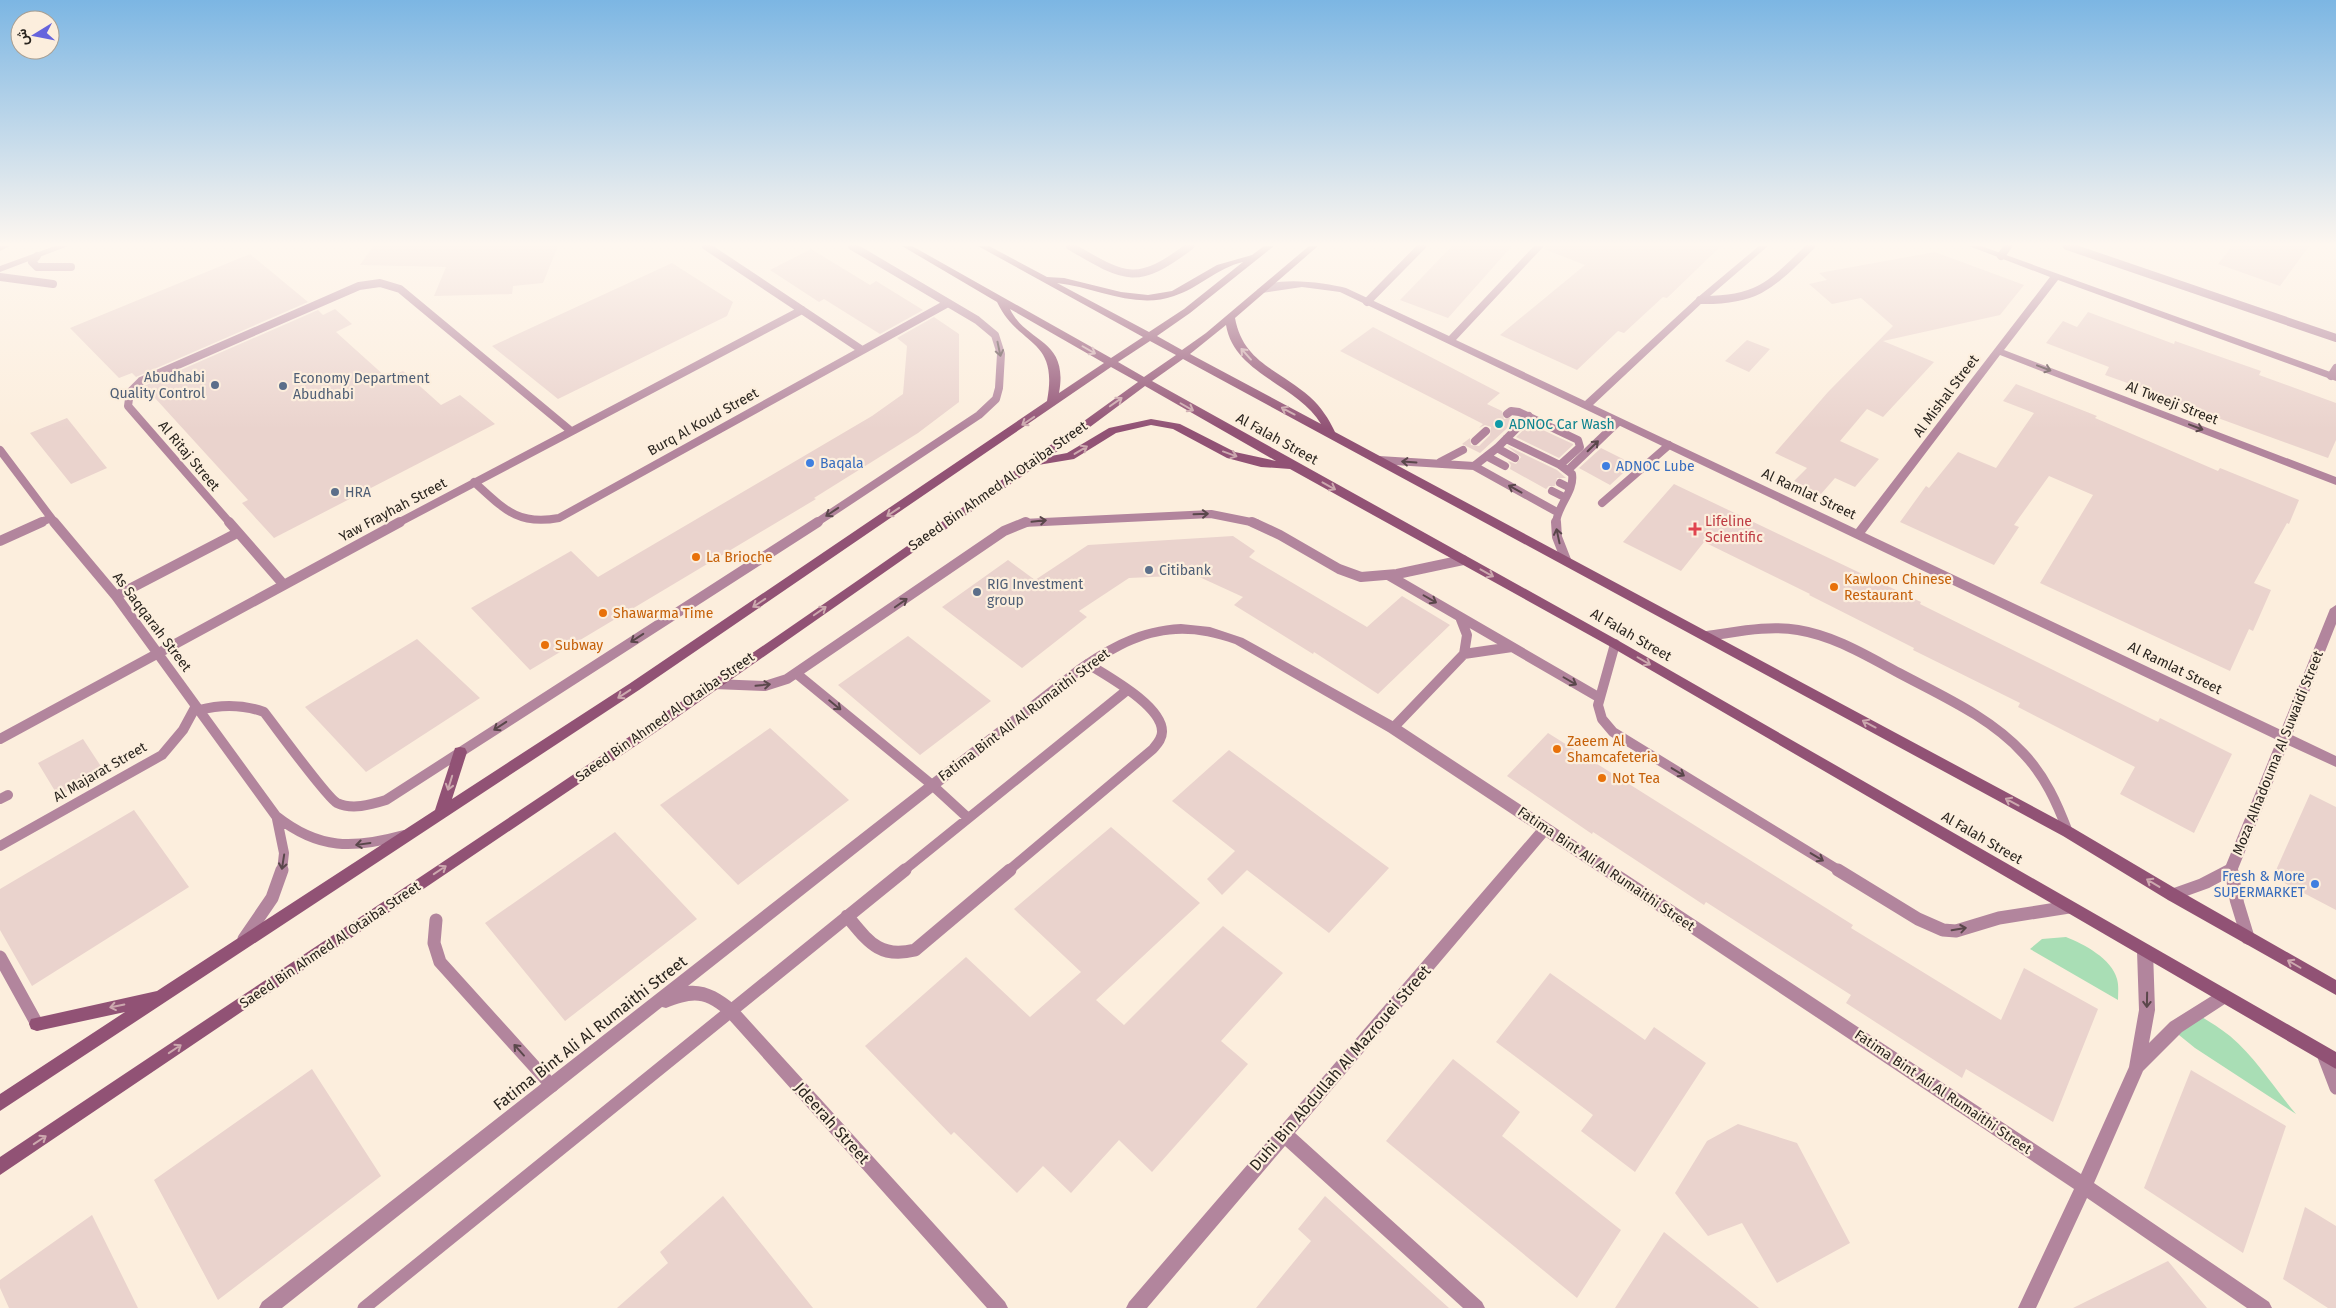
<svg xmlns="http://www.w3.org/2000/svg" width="2336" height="1308" font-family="'Fira Sans',Vazirmatn,sans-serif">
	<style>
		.green { fill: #a9deb5 }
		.building { fill: #ead3cd }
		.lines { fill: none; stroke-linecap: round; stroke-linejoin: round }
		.service-far2 { stroke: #b2859d; stroke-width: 8 }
		.service-far1 { stroke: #b2859d; stroke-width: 10 }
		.service { stroke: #b2859d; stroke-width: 13 }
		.minor { fill: #b2859d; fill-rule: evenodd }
		.secondary { fill: #915275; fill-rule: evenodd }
		.oneway { stroke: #5a474b }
		.oneway2 { stroke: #cca8ae }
		.service-dot { fill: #5c6f8a; stroke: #fceedd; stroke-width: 2 }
		.culture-dot { fill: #0f9aa8; stroke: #fceedd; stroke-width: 2 }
		.shop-dot { fill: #3f7fe0; stroke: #fceedd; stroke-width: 2 }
		.health-dot { fill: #e0444e; stroke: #fceedd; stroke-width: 2 }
		.food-dot { fill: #e8710a; stroke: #fceedd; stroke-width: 2 }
		.labels { text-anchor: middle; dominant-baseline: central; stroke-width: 4.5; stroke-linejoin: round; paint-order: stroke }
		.service-label { font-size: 14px; fill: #4e5e75; stroke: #fceedd; text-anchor: start }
		.street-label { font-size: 14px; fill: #2a251f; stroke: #fceedd }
		.culture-label { font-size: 14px; fill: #0d838f; stroke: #fceedd; text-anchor: start }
		.shop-label { font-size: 14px; fill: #366cbe; stroke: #fceedd; text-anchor: start }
		.health-label { font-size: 14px; fill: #be3a42; stroke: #fceedd; text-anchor: start }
		.food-label { font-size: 14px; fill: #c56008; stroke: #fceedd; text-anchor: start }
		.near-street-label { font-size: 16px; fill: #2a251f; stroke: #fceedd }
	</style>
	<rect width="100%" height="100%" fill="#fceedd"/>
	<path class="green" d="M2066,937C2084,944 2112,959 2117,979C2119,986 2118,993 2118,1000L2030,949L2042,939Z
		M2194,1012C2206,1020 2219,1027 2230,1036C2256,1058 2274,1088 2296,1114L2195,1048L2174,1031Z"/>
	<path class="building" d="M373,246H558L543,283L513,286L512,294L434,296L446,267L360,265Z
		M1452,246H1512L1448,318L1400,300Z
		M1546,246H1721L1667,298L1663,297L1624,333L1618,331L1577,370L1500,335L1585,265L1544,249Z
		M2232,246H2309L2280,286L2218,264Z
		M811,249L870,285L876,281L923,310L880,334L824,299L819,302L770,270Z
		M1935,252L2024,285L2000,315L1883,341L1934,362L1883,417L1867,409L1840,441L1879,459L1855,487L1835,478L1821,494L1794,481L1807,468L1775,453L1828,392L1893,326L1861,298L1832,304L1809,284L1827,280L1819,273Z
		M250,254L308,302L136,377L132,373L119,378L70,328Z
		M672,263L733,302L727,316L558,399L492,346Z
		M335,309L352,324L336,332L387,378L403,371L441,405L460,395L495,424L274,538L242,503L248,500L144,386L318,310L323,315Z
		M2088,312L2174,344L2175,341L2261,371L2259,375L2336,403V440L2328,458L2149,393L2150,391L2105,375L2109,367L2046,343L2063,321L2077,327Z
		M934,317L959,334V402L918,433L814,498L816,499L530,670L471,608L571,551L598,577L872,416L903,394L907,346L897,338Z
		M1373,327L1500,393L1487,404L1502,411L1504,419L1513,417L1517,419L1480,453L1462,444L1470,438L1471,445L1479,446L1490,435L1491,427L1485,425L1479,428L1483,424L1340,351Z
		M1747,340L1770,349L1749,372L1725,361Z
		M2016,384L2097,416L2095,418L2218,471L2220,468L2299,500L2289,524L2287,523L2254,583L2271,590L2253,631L2249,629L2230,671L2040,583L2093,495L2049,476L2014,525L2019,527L1994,565L1900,522L1926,486L1929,488L1958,452L1996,468L2034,413L2003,401Z
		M67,418L107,468L71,484L30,433Z
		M1530,424L1573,444V445L1559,458L1516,437Z
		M1507,446L1557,470L1566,478H1557L1555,486H1549L1546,489L1510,469L1511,465L1508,461L1516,464L1521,457Z
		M1601,448L1633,464L1610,485L1579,468Z
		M1674,484L1921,602L1920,604L2158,722L2160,718L2232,754L2194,833L2120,794L2135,767L2018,707L2020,703L1913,650L1914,648L1809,595L1810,594L1704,542L1681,571L1623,542Z
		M1233,536L1255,551L1249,557L1367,627L1402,596L1450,625L1378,694L1314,652L1313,654L1234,605L1243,597L1195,575L1129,578L1079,611L1087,617L1022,668L942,607L1008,560L1035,580L1088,545Z
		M908,636L991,701L920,755L838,685Z
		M417,639L480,698L366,772L305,707Z
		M770,728L849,800L738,885L660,805Z
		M1548,733L1853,925L1851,928L2001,1020L2024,968L2098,1009L2053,1122L1966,1069L1962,1078L1846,1003L1851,995L1706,902L1704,905L1593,832L1592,834L1507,776Z
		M83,739L104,771L58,796L38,763Z
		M1229,750L1389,868L1329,933L1247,870L1222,895L1207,879L1235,851L1172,801Z
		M2310,794L2336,807V910L2273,877Z
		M134,810L189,887L32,986L0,930V889Z
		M1111,827L1200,903L1096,1000L1124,1025L1223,926L1283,973L1221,1041L1248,1064L1152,1172L1119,1140L1071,1193L1043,1166L1017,1193L954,1132L951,1135L865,1046L966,957L1030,1017L1081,972L1014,909Z
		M615,832L697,919L565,1021L485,923Z
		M1550,973L1645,1040L1654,1027L1706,1063L1635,1172L1581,1131L1593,1115L1496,1042Z
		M1453,1059L1520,1112L1502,1136L1621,1230L1577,1298L1386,1141Z
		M312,1069L381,1176L218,1300L154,1180Z
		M2191,1070L2286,1126L2243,1253L2144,1188Z
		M1738,1124L1797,1143L1850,1243L1777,1283L1742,1223L1708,1236L1675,1193L1707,1141Z
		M723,1196L813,1308H617L668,1263L660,1252Z
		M1325,1196L1449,1308H1256L1311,1241L1298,1229Z
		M2305,1207L2336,1226V1308H2328L2283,1279Z
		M92,1215L138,1308H9L0,1288V1280Z
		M1664,1232L1737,1290L1759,1308H1615Z
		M2168,1261L2207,1308H2073Z"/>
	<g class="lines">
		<path class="service-far2" d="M706,246L862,350
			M1070,246C1125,278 1136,287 1190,246
			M2067,246L2336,338
			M37,256L32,262L37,267H71
			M2001,256L2008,246
			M0,277L53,284
			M1700,300C1758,301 1771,285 1811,246
			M1367,302L1422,246
			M2331,376L2336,368
			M1507,414L1511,411L1519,412L1578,440L1580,447L1560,465
			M1506,439L1560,465L1572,474C1575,491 1557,506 1556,523
			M1475,441L1486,431
			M1497,448L1515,458
			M0,450L55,523
			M1488,457L1505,466
			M1379,460L1474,466L1557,512
			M1440,462L1463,450
			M1474,466L1497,448L1529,416
			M1568,470L1618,422
			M474,482C503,508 517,526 559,518L948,303
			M1560,483L1570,488
			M1552,491L1564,497
			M1602,503L1669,445
			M39,523L51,518
			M230,523L128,406L130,392L141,381L359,286L380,283L400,289L571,431
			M398,523L802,310
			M816,523L979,415L996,399L999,388L1001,354L995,335L977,320L852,246
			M1023,523L1211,514L1256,523"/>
		<path class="service-far1" d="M54,522L116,596L276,816C319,850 353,849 404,835
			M229,522L284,585
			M1252,522L1280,535L1339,569L1361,577L1397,574L1463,560
			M1556,522L1557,537L1566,560
			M0,541L42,522
			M1388,575L1600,698
			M116,596L237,533
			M1707,636C1737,632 1768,625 1798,630C1835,636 1867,656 1899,673C1942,696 1990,717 2023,753C2045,776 2057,803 2068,832
			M1615,644L1598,705L1602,719L1613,732L1840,871
			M1464,654L1512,647
			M797,674L931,784L968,818
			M714,684L765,686L787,679L1004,531L1026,522
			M199,710C222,704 242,704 264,712C275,726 327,798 337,803C352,810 370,805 386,800L818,522
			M1393,728L1464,654L1467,635L1460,617
			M0,739L400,522
			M0,799L8,795
			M277,819L284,853L282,871
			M0,846L162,755L183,730L196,706
			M903,871L1126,691
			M1008,871L1153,749C1157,744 1162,739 1162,732C1163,706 1107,676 1088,664"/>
		<path class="service" d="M1838,870L1918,919L1943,930L1956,931L1999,918L2069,907
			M847,916C868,941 879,959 915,950L1010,870
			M436,920L434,943L440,962L552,1086
			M244,939L272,898L282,870
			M0,957L37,1024
			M2323,1054L2336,1088
			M364,1308L905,870"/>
		<path class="minor" d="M0,246H10L0,251Z
			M55,246H68L0,272V266Z
			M1534,246H1544L1456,340L1585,401L1697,298L1759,246H1768L1703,302L1593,405L1856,529L2050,277L1969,246H1981L2336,374V381L2058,280L2004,350L2336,477V485L2000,355L1865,533L2281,730L2330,609L2336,605V624L2292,735L2336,756V767L2288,745L2238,869L2244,902L2255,938L2253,943L2248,945L2243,943L2241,938L2230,902L2226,879L2209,888L2173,901L2168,900L2166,895L2168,890L2199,879L2226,865L2277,740L1340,292L1302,287L1262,293L1257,290C1275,275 1325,283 1346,288L1449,336Z
			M1181,624L1210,627L1243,638L1398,724L2081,1174L2129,1067L2139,1010L2137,951L2140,946L2145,944L2150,946L2153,951L2155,1010L2149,1043L2170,1022L2218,992L2223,990L2228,992L2231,997L2228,1002L2182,1032L2143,1071L2094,1183L2269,1302L2272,1308H2247L2087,1198L2036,1308H2018L2074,1189L1546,837L1295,1133L1482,1302L1485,1308H1463L1285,1146L1147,1308H1126L1129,1302L1536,830L1388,732L1235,644C1174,622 1136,637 1085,672L688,986C706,984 722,994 735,1005L1005,1302L1008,1308H987L725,1015C702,996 693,998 666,1008L662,1007L282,1308H259L262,1302L1076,666C1109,643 1140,626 1181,624Z"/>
		<path class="secondary" d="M902,246H912L1111,358L1143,337L978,246H989L1047,277L1064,278L1121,292L1148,295L1172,291L1217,265L1252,255L1264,246H1274L1190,313L1157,336L1182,350L1206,333L1309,246H1318L1235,318C1243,363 1280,370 1310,397C1321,407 1329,419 1335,432L2073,828L2178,890L2336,980V995L2168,900L2063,836L1183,359L1152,381L1619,641L2336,1052V1069L1611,647L1290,469L1261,467L1227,458L1173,429L1151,425L1116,433L1074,459L1038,465L656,732L0,1175V1157C381,902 766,652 1138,382L1111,367L639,690L0,1111V1094L125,1012L37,1031L31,1029L29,1024L31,1019L157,991L435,810L455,748L460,747L465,748L467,752L452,799L629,684L1047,401C1059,337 1019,348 997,302ZM1243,262L1184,309L1149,332L1057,283C1096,287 1135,310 1174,296C1199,288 1217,268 1243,262ZM1010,309L1104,363L1059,393C1069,338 1027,344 1010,309ZM1226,325C1234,374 1298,385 1321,424L1190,354ZM1150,341L1176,355L1144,377L1118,362ZM1145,386L1276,461L1235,452L1180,424L1151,419L1109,428L1067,453L1051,456Z"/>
	</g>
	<defs><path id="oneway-shaft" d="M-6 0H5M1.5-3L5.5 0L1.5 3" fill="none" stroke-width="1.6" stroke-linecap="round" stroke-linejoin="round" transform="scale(1.25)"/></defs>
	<g class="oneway">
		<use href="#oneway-shaft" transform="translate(999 349) rotate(78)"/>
		<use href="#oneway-shaft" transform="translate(2044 368) rotate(21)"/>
		<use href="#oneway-shaft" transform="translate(2196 427) rotate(21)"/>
		<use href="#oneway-shaft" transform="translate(1593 446) rotate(-44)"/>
		<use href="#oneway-shaft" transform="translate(1409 462) rotate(-176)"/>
		<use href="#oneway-shaft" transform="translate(1515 489) rotate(-151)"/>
		<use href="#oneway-shaft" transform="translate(832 512) rotate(146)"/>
		<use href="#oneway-shaft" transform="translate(1201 514) rotate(-2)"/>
		<use href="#oneway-shaft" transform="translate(1039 521) rotate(-6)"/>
		<use href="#oneway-shaft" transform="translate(1558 536) rotate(-102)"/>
		<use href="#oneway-shaft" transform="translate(1430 599) rotate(30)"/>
		<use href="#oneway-shaft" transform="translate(901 603) rotate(-35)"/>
		<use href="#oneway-shaft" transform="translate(637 638) rotate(147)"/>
		<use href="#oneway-shaft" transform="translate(1570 681) rotate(30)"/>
		<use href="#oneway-shaft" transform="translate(763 685) rotate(-6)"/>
		<use href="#oneway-shaft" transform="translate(835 705) rotate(39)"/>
		<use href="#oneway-shaft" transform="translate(500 726) rotate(147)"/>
		<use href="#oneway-shaft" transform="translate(1678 772) rotate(31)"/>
		<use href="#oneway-shaft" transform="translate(363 844) rotate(172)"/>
		<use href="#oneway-shaft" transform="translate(1817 857) rotate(31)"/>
		<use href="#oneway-shaft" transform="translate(283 862) rotate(99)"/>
		<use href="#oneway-shaft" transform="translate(1959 929) rotate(-9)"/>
		<use href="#oneway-shaft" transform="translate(2147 1000) rotate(91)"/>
		<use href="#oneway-shaft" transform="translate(519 1050) rotate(-132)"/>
	</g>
	<g class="oneway2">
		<use href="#oneway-shaft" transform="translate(1089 350) rotate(30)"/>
		<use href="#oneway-shaft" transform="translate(1246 354) rotate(-132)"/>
		<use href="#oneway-shaft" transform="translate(1116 402) rotate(-35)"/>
		<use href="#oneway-shaft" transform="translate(1187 407) rotate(30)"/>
		<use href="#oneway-shaft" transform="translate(1288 411) rotate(-152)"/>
		<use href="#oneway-shaft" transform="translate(1028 421) rotate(146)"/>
		<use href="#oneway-shaft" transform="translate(1081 450) rotate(-31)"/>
		<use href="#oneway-shaft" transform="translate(1230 454) rotate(20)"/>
		<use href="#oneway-shaft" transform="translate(1329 486) rotate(29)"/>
		<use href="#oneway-shaft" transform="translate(893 512) rotate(146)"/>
		<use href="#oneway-shaft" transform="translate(1487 573) rotate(29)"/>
		<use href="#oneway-shaft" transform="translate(759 603) rotate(146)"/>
		<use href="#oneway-shaft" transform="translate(820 611) rotate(-35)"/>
		<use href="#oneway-shaft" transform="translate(1644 661) rotate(30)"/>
		<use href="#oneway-shaft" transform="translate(624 694) rotate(147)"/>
		<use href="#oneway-shaft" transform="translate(1869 724) rotate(-152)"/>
		<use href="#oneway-shaft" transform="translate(450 783) rotate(107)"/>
		<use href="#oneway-shaft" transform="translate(2012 802) rotate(-152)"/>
		<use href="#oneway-shaft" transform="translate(440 870) rotate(-34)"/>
		<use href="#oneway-shaft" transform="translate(2153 883) rotate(-149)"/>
		<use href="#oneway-shaft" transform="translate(2294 964) rotate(-150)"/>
		<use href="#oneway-shaft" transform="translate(117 1006) rotate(168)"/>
		<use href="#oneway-shaft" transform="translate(175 1049) rotate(-34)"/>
		<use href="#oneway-shaft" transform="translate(40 1140) rotate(-34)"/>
	</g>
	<linearGradient id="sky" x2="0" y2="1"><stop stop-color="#7cb6e3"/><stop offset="0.57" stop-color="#fef7f0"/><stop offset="1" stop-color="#fef7f0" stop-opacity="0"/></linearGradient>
	<rect width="2336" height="429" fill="url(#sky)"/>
	<g class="service-dot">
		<circle cx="215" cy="385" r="5"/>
		<circle cx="283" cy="386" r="5"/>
		<circle cx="335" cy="492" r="5"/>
		<circle cx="1149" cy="570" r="5"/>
		<circle cx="977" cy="592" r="5"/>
	</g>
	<circle class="culture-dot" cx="1499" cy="424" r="5"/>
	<g class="shop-dot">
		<circle cx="810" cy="463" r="5"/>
		<circle cx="1606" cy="466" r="5"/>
		<circle cx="2315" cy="884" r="5"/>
	</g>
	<path class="health-dot" d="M1692.5 521.5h5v5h5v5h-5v5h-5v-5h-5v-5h5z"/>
	<g class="food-dot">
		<circle cx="696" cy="557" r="5"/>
		<circle cx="1834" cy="587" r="5"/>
		<circle cx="603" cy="613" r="5"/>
		<circle cx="545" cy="645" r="5"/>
		<circle cx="1557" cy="749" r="5"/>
		<circle cx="1602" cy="778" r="5"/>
	</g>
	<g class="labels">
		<g class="service-label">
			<text x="205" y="377" text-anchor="end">Abudhabi<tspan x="205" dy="16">Quality Control</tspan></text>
			<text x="293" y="378">Economy Department<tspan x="293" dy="16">Abudhabi</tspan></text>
			<text x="345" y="492">HRA</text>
			<text x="1159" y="570">Citibank</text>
			<text x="987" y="584">RIG Investment<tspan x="987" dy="16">group</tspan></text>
		</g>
		<g class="street-label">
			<text transform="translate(1946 396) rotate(-53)">Al Mishal Street</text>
			<text transform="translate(2172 403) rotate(21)">Al Tweeji Street</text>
			<text transform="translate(703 422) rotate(-29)">Burq Al Koud Street</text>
			<text transform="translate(1277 439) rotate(29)">Al Falah Street</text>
			<text transform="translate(189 456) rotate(50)">Al Ritaj Street</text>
			<text transform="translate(998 486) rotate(-35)">Saeed Bin Ahmed Al Otaiba Street</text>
			<text transform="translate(1809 494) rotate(25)">Al Ramlat Street</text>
			<text transform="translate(393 510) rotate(-28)">Yaw Frayhah Street</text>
			<text transform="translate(152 622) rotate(53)">As Saqqarah Street</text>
			<text transform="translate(1631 635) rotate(30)">Al Falah Street</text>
			<text transform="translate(2175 668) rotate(26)">Al Ramlat Street</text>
			<text transform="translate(1024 715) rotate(-37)">Fatima Bint Ali Al Rumaithi Street</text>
			<text transform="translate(665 717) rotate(-35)">Saeed Bin Ahmed Al Otaiba Street</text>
			<text transform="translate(2278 753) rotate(-68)">Moza Alhadouma Al Suwaidi Street</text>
			<text transform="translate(100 772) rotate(-30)">Al Majarat Street</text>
			<text transform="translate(1982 838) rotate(30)">Al Falah Street</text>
			<text transform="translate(1606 869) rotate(34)">Fatima Bint Ali Al Rumaithi Street</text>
			<text transform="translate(330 945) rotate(-34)">Saeed Bin Ahmed Al Otaiba Street</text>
			<text transform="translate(1943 1092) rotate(34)">Fatima Bint Ali Al Rumaithi Street</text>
		</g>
		<g class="culture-label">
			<text x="1509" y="424">ADNOC Car Wash</text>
		</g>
		<g class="shop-label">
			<text x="820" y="463">Baqala</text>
			<text x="1616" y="466">ADNOC Lube</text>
			<text x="2305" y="876" text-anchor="end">Fresh &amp; More<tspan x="2305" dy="16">SUPERMARKET</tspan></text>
		</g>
		<g class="health-label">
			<text x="1705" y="521">Lifeline<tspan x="1705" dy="16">Scientific</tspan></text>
		</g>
		<g class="food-label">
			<text x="706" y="557">La Brioche</text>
			<text x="1844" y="579">Kawloon Chinese<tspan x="1844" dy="16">Restaurant</tspan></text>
			<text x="613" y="613">Shawarma Time</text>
			<text x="555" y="645">Subway</text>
			<text x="1567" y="741">Zaeem Al<tspan x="1567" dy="16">Shamcafeteria</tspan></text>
			<text x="1612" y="778">Not Tea</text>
		</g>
		<g class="near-street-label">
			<text transform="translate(590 1033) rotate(-38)">Fatima Bint Ali Al Rumaithi Street</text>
			<text transform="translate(1340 1068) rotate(-49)">Duhi Bin Abdullah Al Mazrouei Street</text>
			<text transform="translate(832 1123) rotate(48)">Jdeerah Street</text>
		</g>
	</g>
	<g transform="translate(35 35) rotate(260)"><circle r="24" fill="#fceedd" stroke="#a89e91"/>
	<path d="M0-4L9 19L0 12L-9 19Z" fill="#6664dd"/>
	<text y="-8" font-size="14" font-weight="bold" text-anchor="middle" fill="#2a251f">ش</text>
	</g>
</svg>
